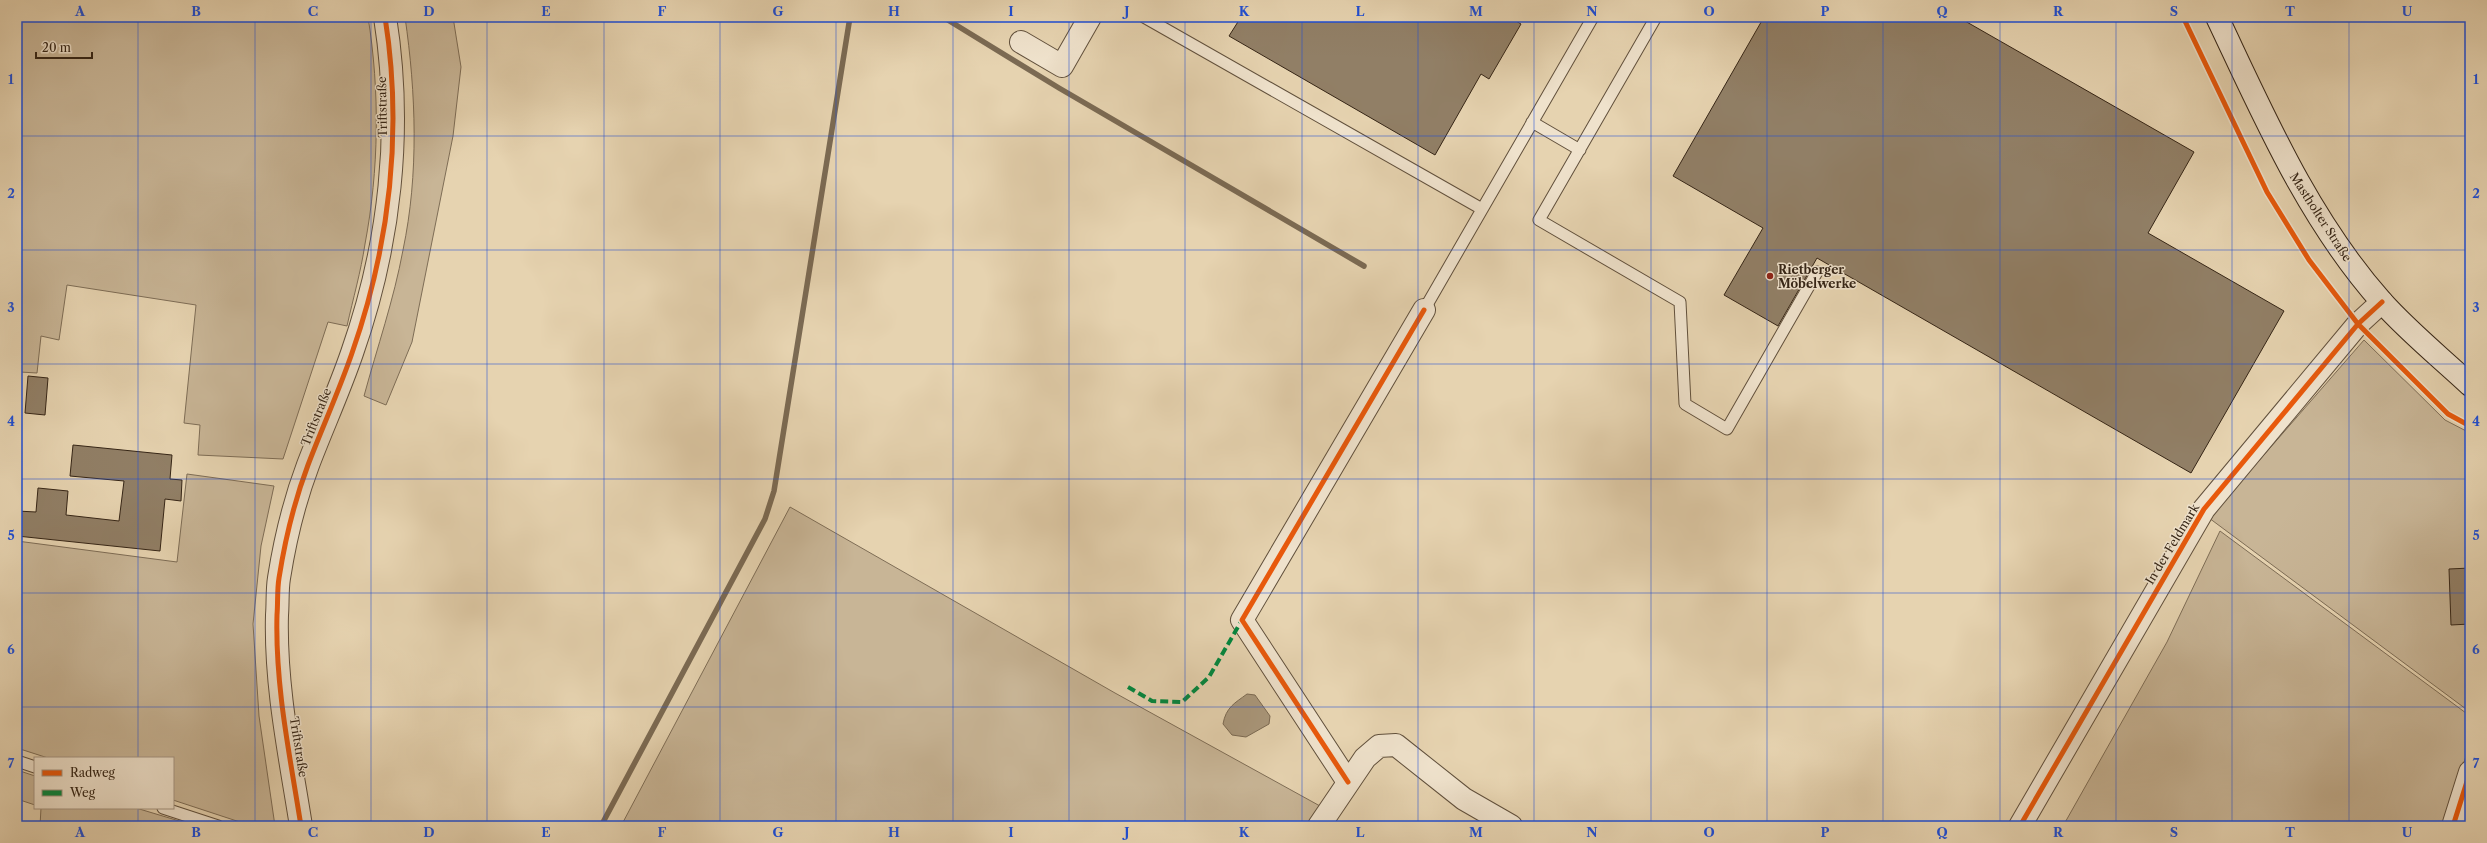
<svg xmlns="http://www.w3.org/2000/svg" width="2487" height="843" font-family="'Libre Caslon Text',serif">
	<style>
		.green { fill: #c8b596; stroke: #7e6d56 }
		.water { fill: #aa987c; stroke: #7b6a53 }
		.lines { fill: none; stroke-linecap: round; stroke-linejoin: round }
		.stream { stroke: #7b6a53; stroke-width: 5.5 }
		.building { fill: #917f66; stroke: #352516 }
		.service-casing { stroke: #61503c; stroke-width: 13 }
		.minor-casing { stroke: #61503c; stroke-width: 24 }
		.tertiary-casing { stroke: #61503c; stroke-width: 24 }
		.secondary-casing { stroke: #352516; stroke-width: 24 }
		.service { stroke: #efe2cc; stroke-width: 11 }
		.minor { stroke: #efe2cc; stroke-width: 22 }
		.tertiary { stroke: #efe2cc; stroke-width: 22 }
		.secondary { stroke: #efe2cc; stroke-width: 22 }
		.quiet { stroke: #00873e; stroke-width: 4; stroke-dasharray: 8 4; stroke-linecap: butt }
		.cycleway-casing { stroke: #efe2cc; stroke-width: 8 }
		.cycleway { stroke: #e8590c; stroke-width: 5 }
		.grid { fill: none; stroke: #1d4ed8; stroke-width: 1; stroke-opacity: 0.55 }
		.poi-dot { fill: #8f2418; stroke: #efe2cc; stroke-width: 1.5 }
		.labels { text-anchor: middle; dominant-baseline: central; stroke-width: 3; stroke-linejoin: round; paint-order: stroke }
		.street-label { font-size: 12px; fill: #352516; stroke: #efe2cc }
		.poi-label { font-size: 12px; font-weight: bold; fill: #352516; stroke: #efe2cc; text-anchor: start }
		.neatline { fill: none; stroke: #1d4ed8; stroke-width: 1.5 }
		.grid-label { font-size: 13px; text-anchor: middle; font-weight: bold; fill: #1d4ed8 }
	</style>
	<rect width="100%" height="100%" fill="#e6d3b0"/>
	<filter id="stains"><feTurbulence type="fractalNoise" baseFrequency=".005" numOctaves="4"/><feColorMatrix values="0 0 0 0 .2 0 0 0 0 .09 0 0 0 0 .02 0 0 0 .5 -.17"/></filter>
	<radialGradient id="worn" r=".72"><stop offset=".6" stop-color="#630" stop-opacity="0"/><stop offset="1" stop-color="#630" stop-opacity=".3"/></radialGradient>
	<path class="green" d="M17,17H368C380,91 379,170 365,244C361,271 353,299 347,326L328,322L283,459L198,455L200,425L184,423L196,305L67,285L59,340L41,336L37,373L20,372L17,407Z
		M405,17H453L461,67L453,136L412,342L386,405L364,396C377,348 394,299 403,250C419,174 416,93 405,17Z
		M2364,340L2445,420L2470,433V712L2209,518Z
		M187,474L274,486L261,546L253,624L259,716L275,826H252L173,800V758H48L17,748V541L177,562Z
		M790,507L1115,693L1320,806L1311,826H621Z
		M2220,531L2470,716V743L2444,826H2063L2167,642Z
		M17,770L35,776V805L17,799Z
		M41,808H136L196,826H40Z"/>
	<path class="water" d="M1247,694L1255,695L1270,716L1269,724L1246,737L1232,735L1223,724C1226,707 1235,703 1247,694Z"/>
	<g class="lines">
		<path class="stream" d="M943,17L1059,88L1364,266
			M601,826L765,519L774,491L850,17"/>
	</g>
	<path class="building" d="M1241,17H1509L1521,24L1489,79L1481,74L1435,155L1229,36Z
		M1764,17H1958L2194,152L2148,233L2284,311L2191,473L1817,258L1778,326L1724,295L1763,228L1673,176Z
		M28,376L48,378L45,415L25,413Z
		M73,445L172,455L170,479L182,480L181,501L165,499L160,551L17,536V511L36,512L38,488L68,491L66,515L119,521L124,481L70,476Z
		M2470,568V624L2451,625L2449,569Z"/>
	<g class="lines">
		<g class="service-casing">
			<path id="service" d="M1144,17L1482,209
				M1656,17L1539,220L1680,302L1685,404L1727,429L1817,272
				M1532,122L1580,150
				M1424,310L1593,17
				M17,761L35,767
				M163,808L218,826"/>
		</g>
		<g class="minor-casing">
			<path id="minor" d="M1021,42L1062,66L1090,17
				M1348,782L1242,620L1424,310
				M1319,826L1365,758L1379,746L1396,745L1464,799L1511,826
				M2020,826L2204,509L2358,324L2382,302
				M2453,826L2470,772"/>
		</g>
		<g class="tertiary-casing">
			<path id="tertiary" d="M301,826C290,756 275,686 277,615C278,603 277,590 279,578C285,540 294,502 308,465C322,428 339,391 352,353C390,245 403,130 385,17"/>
		</g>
		<g class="secondary-casing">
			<path id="secondary" d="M2217,17C2264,116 2308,219 2382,302C2409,332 2441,358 2470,385"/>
		</g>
		<use href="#service" class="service"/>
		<use href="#minor" class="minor"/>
		<use href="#tertiary" class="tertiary"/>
		<use href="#secondary" class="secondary"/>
		<path class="quiet" d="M1128,687L1152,701L1182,702L1209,677L1242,620"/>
		<g class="cycleway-casing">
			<path id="cycleway" d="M2183,17L2267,192L2309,260L2358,324L2448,414L2470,426
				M1348,782L1242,620L1424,310
				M301,826C290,756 275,686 277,615C278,603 277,590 279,578C285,540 294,502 308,465C322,428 339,391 352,353C390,245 403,130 385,17
				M2020,826L2204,509L2358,324L2382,302
				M2453,826L2470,772"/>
		</g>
		<use href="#cycleway" class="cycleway"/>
	</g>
	<path class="grid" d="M138,17V758M255,17V826M371,17V826M487,17V826M604,17V826M720,17V826M836,17V826M953,17V826M1069,17V826M1185,17V826M1302,17V826M1418,17V826M1534,17V826M1651,17V826M1767,17V826M1883,17V826M2000,17V826M2116,17V826M2232,17V826M2349,17V826M17,136H2470M17,250H2470M17,364H2470M17,479H2470M17,593H2470M17,707H2470M138,808V826"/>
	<circle class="poi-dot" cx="1770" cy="276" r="4"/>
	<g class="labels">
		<g class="street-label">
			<text transform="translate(382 107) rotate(-91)">Triftstraße</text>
			<text transform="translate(2321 217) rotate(57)">Mastholter Straße</text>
			<text transform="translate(316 417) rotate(-68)">Triftstraße</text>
			<text transform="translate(2172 544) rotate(-59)">In der Feldmark</text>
			<text transform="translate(299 747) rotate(81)">Triftstraße</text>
		</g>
		<g class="poi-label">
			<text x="1778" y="269">Rietberger<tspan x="1778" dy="14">Möbelwerke</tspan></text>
		</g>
	</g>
	<rect width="2487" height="843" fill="none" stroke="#e6d3b0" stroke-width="44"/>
	<rect x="34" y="757" width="140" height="52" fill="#efe2cc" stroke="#a59683"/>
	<rect x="42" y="770" width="20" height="6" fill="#e8590c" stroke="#a59683"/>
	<text x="70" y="777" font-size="12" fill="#352516">Radweg</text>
	<rect x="42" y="790" width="20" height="6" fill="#00873e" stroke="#a59683"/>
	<text x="70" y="797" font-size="12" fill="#352516">Weg</text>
	<path d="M36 52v6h56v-6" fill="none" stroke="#352516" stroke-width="2"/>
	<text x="42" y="52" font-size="12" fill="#352516" stroke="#efe2cc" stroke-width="3" paint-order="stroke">20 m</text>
	<rect x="22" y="22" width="2443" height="799" class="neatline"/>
	<g class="grid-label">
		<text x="80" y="16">A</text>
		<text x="196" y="16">B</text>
		<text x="313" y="16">C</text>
		<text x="429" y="16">D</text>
		<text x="546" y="16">E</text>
		<text x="662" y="16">F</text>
		<text x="778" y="16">G</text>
		<text x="894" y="16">H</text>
		<text x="1011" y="16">I</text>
		<text x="1127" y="16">J</text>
		<text x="1244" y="16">K</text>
		<text x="1360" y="16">L</text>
		<text x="1476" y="16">M</text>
		<text x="1592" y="16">N</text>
		<text x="1709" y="16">O</text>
		<text x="1825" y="16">P</text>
		<text x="1942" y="16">Q</text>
		<text x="2058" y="16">R</text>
		<text x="2174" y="16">S</text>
		<text x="2290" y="16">T</text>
		<text x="2407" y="16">U</text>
		<text x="11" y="84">1</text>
		<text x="2476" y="84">1</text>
		<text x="11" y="198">2</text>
		<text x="2476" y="198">2</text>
		<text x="11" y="312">3</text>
		<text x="2476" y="312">3</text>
		<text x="11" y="426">4</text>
		<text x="2476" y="426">4</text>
		<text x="11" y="540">5</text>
		<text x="2476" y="540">5</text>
		<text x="11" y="654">6</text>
		<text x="2476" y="654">6</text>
		<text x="11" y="768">7</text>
		<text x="2476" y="768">7</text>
		<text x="80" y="837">A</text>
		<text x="196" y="837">B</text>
		<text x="313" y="837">C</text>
		<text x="429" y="837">D</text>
		<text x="546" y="837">E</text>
		<text x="662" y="837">F</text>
		<text x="778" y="837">G</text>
		<text x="894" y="837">H</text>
		<text x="1011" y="837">I</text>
		<text x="1127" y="837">J</text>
		<text x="1244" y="837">K</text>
		<text x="1360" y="837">L</text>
		<text x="1476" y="837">M</text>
		<text x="1592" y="837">N</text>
		<text x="1709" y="837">O</text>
		<text x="1825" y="837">P</text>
		<text x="1942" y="837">Q</text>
		<text x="2058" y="837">R</text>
		<text x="2174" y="837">S</text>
		<text x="2290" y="837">T</text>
		<text x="2407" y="837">U</text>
	</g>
	<rect width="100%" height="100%" filter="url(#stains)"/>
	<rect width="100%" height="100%" fill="url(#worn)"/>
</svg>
